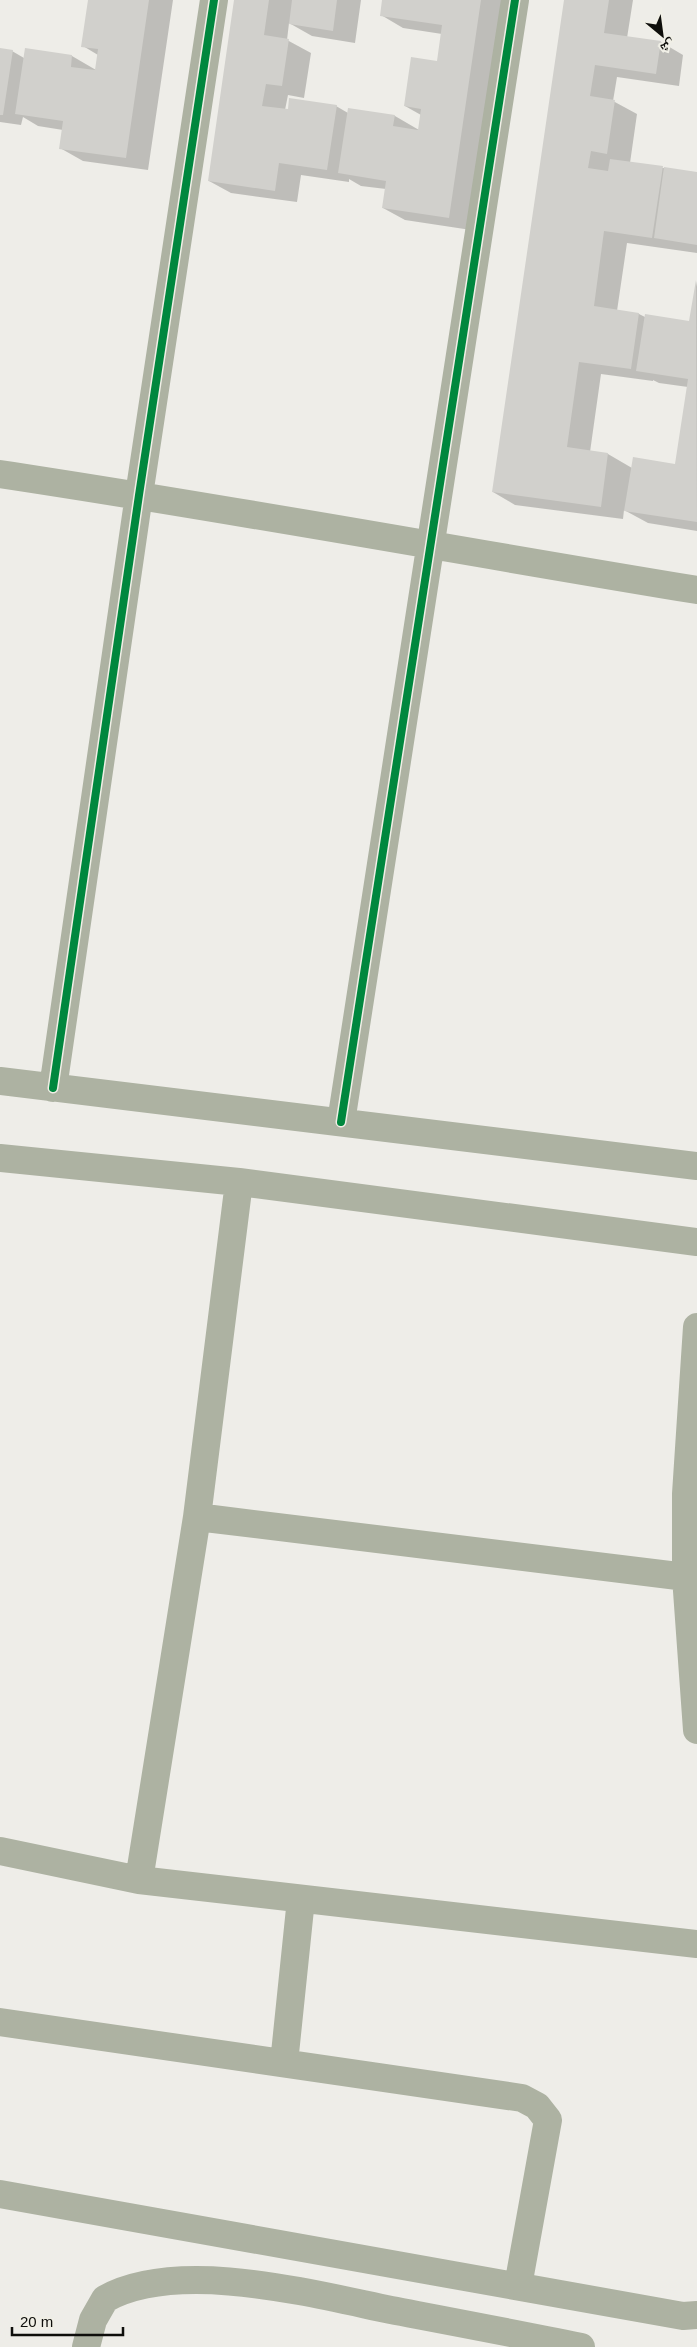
<svg xmlns="http://www.w3.org/2000/svg" width="697" height="2347" font-family="Helvetica,'Noto Naskh Arabic',sans-serif">
	<style>
		.shadow { fill: #0003; fill-rule: evenodd }
		.building { fill: #d1d0cc }
		.lines { fill: none; stroke-linecap: round; stroke-linejoin: round }
		.street { stroke: #adb2a2; stroke-width: 28 }
		.cycleway-casing { stroke: #f0efe6; stroke-width: 11 }
		.cycleway { stroke: #00873e; stroke-width: 8 }
	</style>
	<rect width="100%" height="100%" fill="#eeede8"/>
	<path class="shadow" d="M90,0H173L148,170L83,161L60,148L63,130L38,126L23,117L21,125L0,122V50L12,51L24,58L26,50L72,56L96,70L98,55L83,46Z
		M235,0H361L355,43L312,36L289,23L287,40L311,53L304,98L288,95L285,110L336,106L348,113L395,116L419,130L421,115L405,106L438,62L442,34L403,28L381,15L384,0H505L471,230L405,220L383,208L386,189L361,186L349,179V182L301,175L297,202L231,193L209,181Z
		M566,0H633L627,38L661,42L683,55L679,86L617,77L613,101L637,114L630,163L697,173V253L627,243L617,311L639,314L645,317L690,322L697,281V531L648,523L624,510L623,519L515,505L493,492ZM601,374L653,381V380L659,383L688,387L676,465L632,468L608,454L590,452Z"/>
	<path class="building" d="M88,0H149L126,158L59,149L63,121L15,114L25,48L72,55L71,67L95,70L98,49L81,47Z
		M234,0H269L264,35L289,39L282,86L266,84L262,106L288,109L289,98L337,105L327,170L279,163L275,191L208,181Z
		M292,0H337L333,31L289,24Z
		M382,0H481L449,218L382,208L386,181L338,173L348,108L395,115L393,126L418,130L421,109L404,106L411,57L437,61L442,25L380,16Z
		M564,0H609L604,33L661,41L656,74L595,65L590,96L615,100L607,154L591,151L588,168L608,171L610,159L663,166L652,238L604,231L594,306L639,313L631,369L579,362L567,447L608,453L601,507L492,492Z
		M0,48L13,50L3,115H0Z
		M664,167L697,172V245L654,238Z
		M696,280L697,522L624,511L633,457L675,464L688,379L636,371L645,314L689,321Z"/>
	<g class="lines">
		<path class="street" d="M0,474C233,509 465,552 697,590
			M0,1081L697,1166
			M53,1088L139,495L214,0
			M341,1122L515,0
			M0,1158L239,1182L697,1242
			M197,1517L686,1577V1494L697,1327
			M686,1577L697,1730
			M0,1851L139,1880L697,1944
			M139,1880L197,1517L239,1182
			M0,2022L522,2098L537,2106L548,2120L518,2286
			M284,2063L301,1899
			M0,2194L683,2316L697,2315
			M86,2347L93,2320L105,2299C178,2258 313,2294 391,2310C454,2322 518,2334 581,2347"/>
		<g class="cycleway-casing">
			<path id="cycleway" d="M53,1088L139,495L214,0
				M341,1122L515,0"/>
		</g>
		<use href="#cycleway" class="cycleway"/>
	</g>
	<g transform="translate(662 35) rotate(151)" stroke="#f0efe6" stroke-width="4" paint-order="stroke">
	<path d="M0-4L9 19L0 12L-9 19Z" fill="#0e0e0b"/>
	<text y="-8" font-size="14" font-weight="bold" text-anchor="middle" fill="#0e0e0b">ش</text>
	</g>
	<path d="M12 2327v8h111v-8" fill="none" stroke="#0e0e0b" stroke-width="2.5"/>
	<text x="20" y="2327" font-size="15" fill="#0e0e0b" stroke="#f0efe6" stroke-width="4" paint-order="stroke">20 m</text>
</svg>
